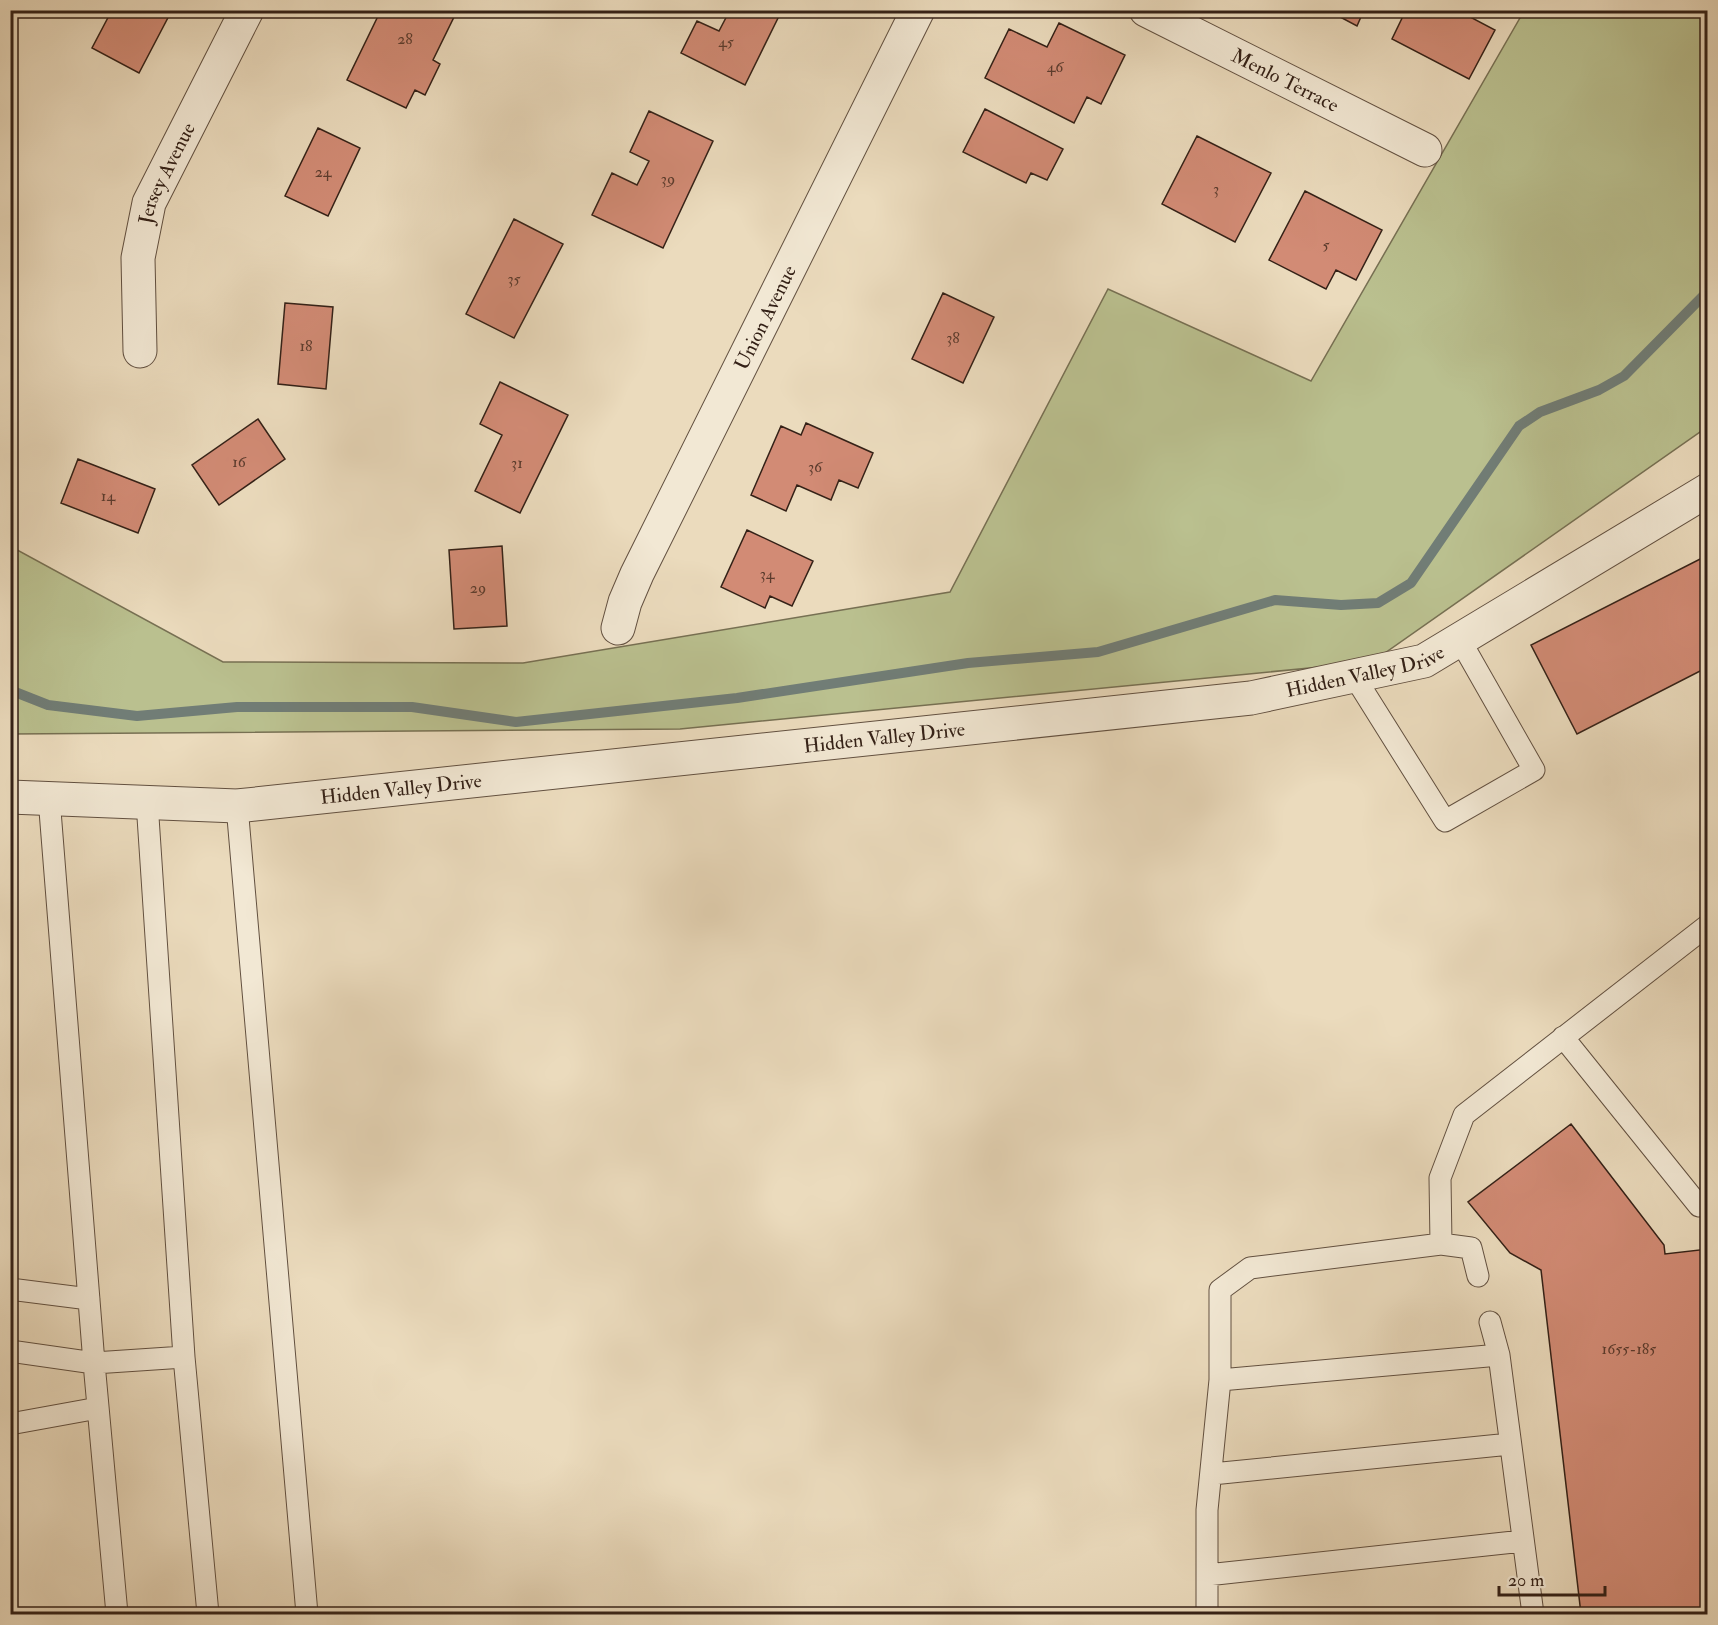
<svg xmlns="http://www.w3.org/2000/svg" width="1718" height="1625" font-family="'IM FELL Double Pica',serif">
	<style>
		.green { fill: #bac08f; stroke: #777053; stroke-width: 1.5 }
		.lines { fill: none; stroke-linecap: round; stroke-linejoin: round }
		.stream { stroke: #717d76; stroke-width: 10 }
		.building { fill: #d28b75; stroke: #342117; stroke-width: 1.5 }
		.service-casing { stroke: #625040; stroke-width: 23 }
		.minor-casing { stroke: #625040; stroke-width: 35 }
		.service { stroke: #f2e8d4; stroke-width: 21 }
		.minor { stroke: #f2e8d4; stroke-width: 33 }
		.labels { text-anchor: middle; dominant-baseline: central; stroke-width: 6; stroke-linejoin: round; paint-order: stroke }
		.number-label { font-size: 16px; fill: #5c3c2e }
		.street-label { font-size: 20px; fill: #342117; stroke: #f2e8d4 }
	</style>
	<rect width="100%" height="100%" fill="#ebdbbd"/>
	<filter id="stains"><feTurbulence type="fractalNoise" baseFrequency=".00333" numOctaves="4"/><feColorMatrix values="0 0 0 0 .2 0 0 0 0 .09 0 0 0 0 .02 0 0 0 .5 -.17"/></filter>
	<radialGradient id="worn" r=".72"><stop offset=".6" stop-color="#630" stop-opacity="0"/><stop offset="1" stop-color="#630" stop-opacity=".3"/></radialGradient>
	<path class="green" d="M1524,11H1707V427L1372,662L680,729L11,734L10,546L223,662L523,663L950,592L1108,289L1311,381Z"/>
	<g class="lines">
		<path class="stream" d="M10,690L48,705L137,716L237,707H412L516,722L737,698L968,663L1098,652L1275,600L1341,605L1378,603L1411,583L1519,426L1540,412L1599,390L1624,376L1708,291"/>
	</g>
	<path class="building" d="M112,10H172L139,73L92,48Z
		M381,10H440L454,17L433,60L440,64L425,95L415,90L406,108L347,80Z
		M730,10H782L745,85L681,53L697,21L719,31Z
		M1327,10H1364L1357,26Z
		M1406,10H1457L1495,30L1469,79L1392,39Z
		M1059,23L1125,55L1101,104L1087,97L1074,123L985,78L1009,29L1047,47Z
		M985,109L1063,149L1047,180L1031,173L1026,183L963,152Z
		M649,111L713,141L663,248L592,215L612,173L637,185L649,161L630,152Z
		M318,128L360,148L328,216L285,196Z
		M1197,136L1271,173L1235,242L1162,204Z
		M1305,191L1382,230L1356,280L1336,270L1326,289L1269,260Z
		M514,219L563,244L514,338L466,314Z
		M943,293L994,317L963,383L912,359Z
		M285,303L333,307L326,389L278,384Z
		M500,382L568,415L520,513L475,491L502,435L480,424Z
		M258,419L285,459L219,505L192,465Z
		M806,423L873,453L858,488L839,480L831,500L797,485L786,511L751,495L781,426L801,435Z
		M78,459L155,489L138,533L61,503Z
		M747,530L813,561L792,606L770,596L765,608L721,587Z
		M502,546L507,626L454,629L449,550Z
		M1708,555V667L1577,734L1531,645Z
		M1571,1124L1664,1245L1665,1254L1708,1249V1614H1581L1541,1270L1510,1253L1468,1202Z"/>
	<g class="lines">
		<g class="service-casing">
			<path id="service" d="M1354,676L1445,821L1534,770L1460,640
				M49,798L94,1363L184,1357L147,802
				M237,806L307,1614
				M1563,1037L1699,1206
				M1441,1244L1440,1178L1464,1115L1708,925
				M10,1289L89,1299
				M1490,1322L1499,1355L1533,1614
				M10,1351L94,1363L117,1614
				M184,1357L208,1614
				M1220,1380L1499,1355
				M10,1424L98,1408
				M1212,1474L1510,1444
				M1207,1575L1523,1541
				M1207,1614V1510L1220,1380V1290L1250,1268L1441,1244L1471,1248L1478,1276"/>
		</g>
		<g class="minor-casing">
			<g id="minor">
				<path id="s1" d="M1146,10L1425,150"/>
				<path id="s2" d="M140,351L138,258L149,203L247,10"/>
				<path id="s3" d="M618,628L625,602L637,574L918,10"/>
				<path id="s4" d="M10,797L237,806L1251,698L1424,661L1708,490"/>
			</g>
		</g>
		<use href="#service" class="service"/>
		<use href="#minor" class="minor"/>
	</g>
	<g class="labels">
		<g class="number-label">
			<text x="405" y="39">28</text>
			<text x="726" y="42">45</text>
			<text x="1055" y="67">46</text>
			<text x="323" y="172">24</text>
			<text x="668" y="179">39</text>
			<text x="1216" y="189">3</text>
			<text x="1326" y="245">5</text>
			<text x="514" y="279">35</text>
			<text x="953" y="338">38</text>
			<text x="306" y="346">18</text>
			<text x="239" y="462">16</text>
			<text x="517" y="463">31</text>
			<text x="815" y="467">36</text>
			<text x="108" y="496">14</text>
			<text x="767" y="574">34</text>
			<text x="478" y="588">29</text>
			<text x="1629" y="1349">1655-185</text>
		</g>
		<g class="street-label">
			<text stroke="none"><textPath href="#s1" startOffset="156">Menlo Terrace</textPath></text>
			<text stroke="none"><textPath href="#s2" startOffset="183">Jersey Avenue</textPath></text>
			<text stroke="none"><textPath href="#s3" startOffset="344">Union Avenue</textPath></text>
			<text stroke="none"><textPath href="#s4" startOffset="1364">Hidden Valley Drive</textPath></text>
			<text stroke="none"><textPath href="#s4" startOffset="878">Hidden Valley Drive</textPath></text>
			<text stroke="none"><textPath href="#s4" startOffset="392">Hidden Valley Drive</textPath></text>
		</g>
	</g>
	<rect width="1718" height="1625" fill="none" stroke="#ebdbbd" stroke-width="36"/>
	<rect x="12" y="12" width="1694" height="1601" fill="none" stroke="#342117" stroke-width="3"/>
	<rect x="18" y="18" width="1682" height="1589" fill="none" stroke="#342117" stroke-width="1.5"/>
	<path d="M1499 1586v9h106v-9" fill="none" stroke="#342117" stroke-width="3"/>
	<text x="1508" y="1586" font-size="18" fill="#342117" stroke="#f2e8d4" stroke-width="4.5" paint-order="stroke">20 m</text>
	<rect width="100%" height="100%" filter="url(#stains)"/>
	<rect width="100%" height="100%" fill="url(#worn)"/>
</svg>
